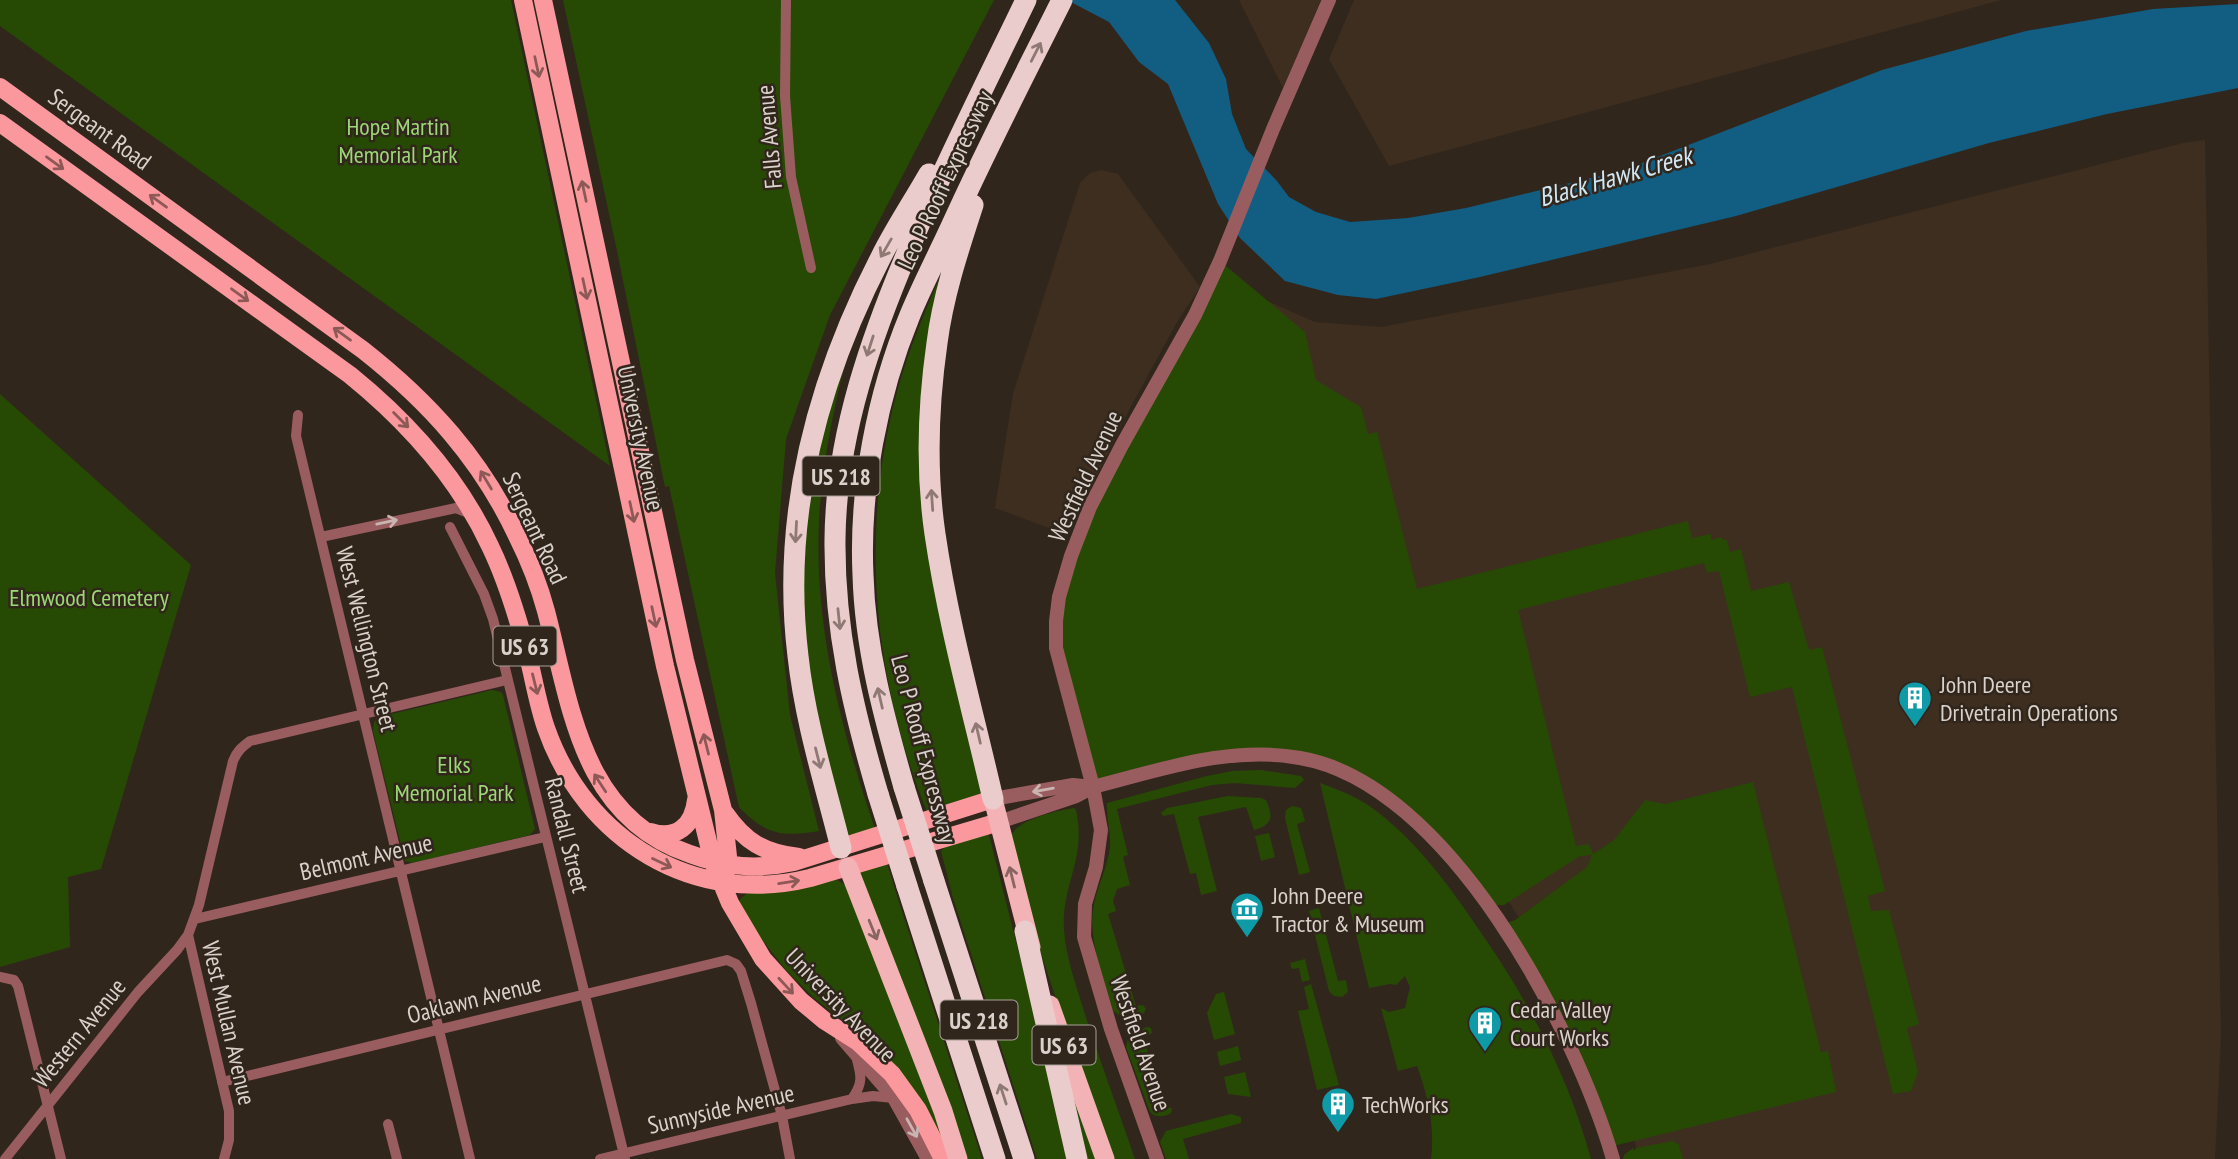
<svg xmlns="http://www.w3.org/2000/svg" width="2238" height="1159" font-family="'PT Sans Narrow',sans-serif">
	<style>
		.built { fill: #3e2e1f }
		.green { fill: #264a04 }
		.water { fill: #125d82 }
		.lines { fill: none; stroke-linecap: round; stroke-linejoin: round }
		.minor { stroke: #995d60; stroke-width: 10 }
		.tertiary { stroke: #995d60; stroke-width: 14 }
		.primary { stroke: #fb989d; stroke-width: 18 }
		.trunk { stroke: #f3b2b5; stroke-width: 19 }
		.motorway { stroke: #ebcccd; stroke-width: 21 }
		.motorway-bridge { stroke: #ebcccd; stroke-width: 21 }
		.oneway { stroke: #8e7974 }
		.oneway2 { stroke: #8c5956 }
		.oneway3 { stroke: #c9b4b0 }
		.oneway4 { stroke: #886561 }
		.labels { text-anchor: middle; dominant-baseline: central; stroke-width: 5; stroke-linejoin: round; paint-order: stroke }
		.shield { fill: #31261c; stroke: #a79e96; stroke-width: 2 }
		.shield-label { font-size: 23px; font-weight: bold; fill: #d9d1cb }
		.park-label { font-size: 24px; fill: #9cd976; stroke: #31261c }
		.street-label { font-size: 24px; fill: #d9d1cb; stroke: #31261c }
		.poi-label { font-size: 24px; fill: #d9d1cb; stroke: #31261c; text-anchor: start }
		.water-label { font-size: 26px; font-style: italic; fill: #d2e7f4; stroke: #31261c }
	</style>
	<rect width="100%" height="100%" fill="#31261c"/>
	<path class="built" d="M1239,0H1321L1283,88Z
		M1354,0H2001L1389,166L1329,59Z
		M2205,140L2221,1036L2215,1159H1639L1631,1125L1572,1003L1476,849L1226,283L1315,322L1381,327L1710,264L2183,143Z
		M1101,170L1118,174L1200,287L1177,322L1128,412L1068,535L995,508L1013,394L1080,183L1090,173Z"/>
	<path class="green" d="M0,0H511L610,466L0,26Z
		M563,0H994L830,315L786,439L775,573L790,715L819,831C782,837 766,835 739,807L669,486L665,487L616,246Z
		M1220,261L1305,332L1316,380L1361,407L1368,434L1377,432L1417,589L1688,521L1692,538L1711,534V540L1722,537L1723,540H1727L1730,552L1741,549L1751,591L1789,582L1809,650L1822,647L1885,891L1868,896L1871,911L1889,910L1919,1024L1907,1028L1918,1072L1911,1091L1893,1094L1792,687L1750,697L1719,571L1707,573L1704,563L1518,610L1576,846L1589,844L1593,854L1614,840L1645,800L1665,804L1753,782L1821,1052L1828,1051L1836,1092L1609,1147L1594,1104L1501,925L1515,920L1587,867L1592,855L1580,856L1504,905H1488L1456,865L1353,775L1246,753L1093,787L1056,648L1071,556Z
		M938,281L943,283L923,410L985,794L928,814C874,682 859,535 896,396C906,357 922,319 938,281Z
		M848,351C834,407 822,463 819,520C814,627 841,729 875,829L844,836L816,736L799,613L809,472Z
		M0,394L191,565L101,869L68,877L70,947L0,967Z
		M492,690L501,692L503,695L535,829L530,835L413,863L405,861L373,731L374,722L379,717Z
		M1261,770L1301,776L1304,780L1295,788L1235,783L1212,785L1117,809L1128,855L1123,857L1130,885L1117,889L1113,901L1116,911L1108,914L1136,1006L1143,1005L1146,1009L1144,1013C1132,1017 1122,1021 1113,1010C1103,976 1087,940 1094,904C1098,884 1108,867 1110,846C1111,832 1106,817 1107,803L1207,776L1232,771Z
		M1320,783C1336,789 1353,795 1368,805C1417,839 1453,891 1486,940C1532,1007 1570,1081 1591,1159H1431C1435,1126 1428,1096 1417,1066L1398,1071L1381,1008L1389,1012L1405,1008L1410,987L1405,976L1396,985L1390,984L1369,988Z
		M1228,796L1261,798L1266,800C1274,817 1272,825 1254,830L1246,807L1198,817L1217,891L1201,895L1196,873L1190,874L1174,814L1163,816L1161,813L1167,808Z
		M1292,806L1301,808L1305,821L1297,824L1310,872L1299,875L1285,818L1286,810Z
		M1074,808L1076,810C1087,859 1061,885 1064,930C1066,957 1075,982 1083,1008C1099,1059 1118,1109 1135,1159H1109L1035,935L1011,836C1018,819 1056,811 1074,808Z
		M1269,833L1275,857L1261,861L1255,836Z
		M988,834L989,835L1071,1159H1037L953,898L941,851L946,846Z
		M887,863L897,896L982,1159H963L859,871Z
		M837,880L847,886L952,1159L875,1046L813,997L785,969L753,928L740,905V899L749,892Z
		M1319,908L1338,981L1346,980L1348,992L1342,997L1334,996L1329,991L1309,911Z
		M1305,959L1310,980L1302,982L1299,968L1292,969L1290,963Z
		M1311,984L1339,1085L1317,1090L1298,1011L1309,1009L1304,987Z
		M1224,992L1235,1034L1214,1040L1207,1013L1216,994Z
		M1147,1027L1151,1028L1152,1033L1144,1037L1162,1107L1172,1108L1171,1113C1164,1117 1156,1118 1150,1112L1126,1047L1129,1034Z
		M1238,1046L1241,1060L1220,1066L1217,1052Z
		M1060,1059L1095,1159H1084Z
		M1245,1072L1251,1097L1228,1094L1224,1077Z
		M1231,1114L1241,1117V1123L1183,1139L1189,1159H1166L1160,1142L1166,1131Z
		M1673,1141L1679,1145L1683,1159H1623L1624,1155L1633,1148L1634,1151L1636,1148Z"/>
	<path class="water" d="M1067,0H1175L1209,43L1226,79L1232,114L1246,149L1277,181L1289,197L1316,212L1350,222L1408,218L1466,208L1624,170L1882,70L2026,31L2153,9L2238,4V88L2107,114L1989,143L1736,216L1480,277L1376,299L1338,295L1285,281L1240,238L1218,204L1168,84L1139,62L1109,22Z"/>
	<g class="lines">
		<path class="minor" d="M786,0L785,96L791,177L811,268
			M298,415L296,436L470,1159
			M450,527L484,594L493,619L625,1159
			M321,537L456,508L471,514
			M195,919L545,837
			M188,935L229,1111V1140L224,1159
			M0,977L14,980L18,986L61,1159
			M222,1082L727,960L736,964L741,971L751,1003L782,1116L790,1159
			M852,1099C864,1082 861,1075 856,1056
			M388,1124L397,1159
			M5,1159L138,992L177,950L188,935L199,905L233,761C237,751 242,747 250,741L507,680
			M600,1159L852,1099L873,1096L894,1098"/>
		<path class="tertiary" d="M993,799L1073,785L1093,787
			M999,822L1076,796L1093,787C1161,770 1229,745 1300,758C1448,783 1575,1028 1613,1159
			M842,1038L894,1098L928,1159
			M1157,1159L1111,1029L1084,937L1085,904L1096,867L1101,830L1093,787L1056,648V621L1059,597L1071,556L1090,507L1122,445L1195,315L1220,261L1273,129L1329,0"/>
		<path class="primary" d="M523,0L665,666L713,862L730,903L763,959L801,1001L825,1021L858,1042L892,1074L918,1110L943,1159
			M543,0L685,660L723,810L729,866L725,873
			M0,87L363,350C429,402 481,459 517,536C529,560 539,585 546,611C571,706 581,817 690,854C725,867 757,870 794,862L993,799
			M0,123L350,375C408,422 458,477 490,546C507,581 518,618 528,656C534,680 538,705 546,728C585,840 694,907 810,878L999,822
			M725,813C745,842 764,853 799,857
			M651,832C676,840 693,826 696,800"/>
		<path class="trunk" d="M993,799L1031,947
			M848,867L943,1111L958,1159
			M1050,1005L1105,1159"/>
		<path class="motorway" d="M973,205C958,251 943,296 937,343C928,406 926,472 935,534C948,623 973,712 993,799
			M904,787C884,717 865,648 863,575C859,489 877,395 910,315C922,286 937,257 950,229C985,151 1024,76 1062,0
			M878,794C853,709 834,629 835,539C836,434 872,334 913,239C948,158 988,79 1026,0
			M841,848C825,784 805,721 798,656C781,516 817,381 881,257C895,229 913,202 929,174
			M934,881L1024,1159
			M907,886L995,1159
			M1025,931L1077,1159"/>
		<path class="motorway-bridge" d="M904,787L934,881
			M878,794L907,886"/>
	</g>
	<defs><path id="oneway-shaft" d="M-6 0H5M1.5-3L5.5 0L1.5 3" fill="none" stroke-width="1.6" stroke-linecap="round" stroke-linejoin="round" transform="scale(1.75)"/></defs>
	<g class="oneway">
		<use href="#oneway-shaft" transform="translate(1036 52) rotate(-63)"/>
		<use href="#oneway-shaft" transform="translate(886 248) rotate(120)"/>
		<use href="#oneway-shaft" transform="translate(870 346) rotate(108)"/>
		<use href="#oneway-shaft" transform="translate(932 500) rotate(-94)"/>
		<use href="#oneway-shaft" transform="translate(796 532) rotate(93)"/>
		<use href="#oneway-shaft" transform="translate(839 619) rotate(84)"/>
		<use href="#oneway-shaft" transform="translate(880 698) rotate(-103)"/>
		<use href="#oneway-shaft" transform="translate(978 733) rotate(-103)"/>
		<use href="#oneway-shaft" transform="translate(818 758) rotate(76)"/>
		<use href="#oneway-shaft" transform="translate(1003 1094) rotate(-108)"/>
	</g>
	<g class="oneway2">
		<use href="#oneway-shaft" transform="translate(537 67) rotate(78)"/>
		<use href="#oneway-shaft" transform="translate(55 163) rotate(36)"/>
		<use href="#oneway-shaft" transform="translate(584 191) rotate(-102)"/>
		<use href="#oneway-shaft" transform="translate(158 201) rotate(-144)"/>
		<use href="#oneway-shaft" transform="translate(585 289) rotate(78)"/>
		<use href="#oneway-shaft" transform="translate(240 295) rotate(36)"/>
		<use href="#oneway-shaft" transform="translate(342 334) rotate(-144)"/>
		<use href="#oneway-shaft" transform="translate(401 420) rotate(45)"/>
		<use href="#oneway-shaft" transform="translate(486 480) rotate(-121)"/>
		<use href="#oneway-shaft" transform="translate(632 512) rotate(78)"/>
		<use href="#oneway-shaft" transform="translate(654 617) rotate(78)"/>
		<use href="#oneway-shaft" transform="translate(535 684) rotate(76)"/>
		<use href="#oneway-shaft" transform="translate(706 744) rotate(-104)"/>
		<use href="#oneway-shaft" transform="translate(600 783) rotate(-123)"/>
		<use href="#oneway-shaft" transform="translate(662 863) rotate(25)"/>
		<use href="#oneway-shaft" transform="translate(789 882) rotate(-9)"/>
		<use href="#oneway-shaft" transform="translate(786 986) rotate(47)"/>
	</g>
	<g class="oneway3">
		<use href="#oneway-shaft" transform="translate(387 522) rotate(-12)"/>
		<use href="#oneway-shaft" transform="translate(1043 790) rotate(170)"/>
		<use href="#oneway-shaft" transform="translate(912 1128) rotate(61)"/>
	</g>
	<g class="oneway4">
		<use href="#oneway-shaft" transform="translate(1012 877) rotate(-104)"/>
		<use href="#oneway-shaft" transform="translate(873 930) rotate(68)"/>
	</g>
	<defs>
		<g id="building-pin" transform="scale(1.75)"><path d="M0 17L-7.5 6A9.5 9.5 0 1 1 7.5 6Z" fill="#0f9aa8" stroke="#31261c"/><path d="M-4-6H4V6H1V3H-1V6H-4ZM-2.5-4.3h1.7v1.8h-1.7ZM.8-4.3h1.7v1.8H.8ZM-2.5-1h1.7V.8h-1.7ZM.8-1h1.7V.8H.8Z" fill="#fff"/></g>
		<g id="museum-pin" transform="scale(1.75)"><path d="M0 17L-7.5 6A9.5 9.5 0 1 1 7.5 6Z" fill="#0f9aa8" stroke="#31261c"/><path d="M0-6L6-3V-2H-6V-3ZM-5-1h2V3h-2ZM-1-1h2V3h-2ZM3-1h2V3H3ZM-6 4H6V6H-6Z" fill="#fff"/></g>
	</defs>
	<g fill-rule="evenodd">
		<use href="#building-pin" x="1915" y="698"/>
		<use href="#museum-pin" x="1247" y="909"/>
		<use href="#building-pin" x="1485" y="1023"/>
		<use href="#building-pin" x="1338" y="1104"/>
	</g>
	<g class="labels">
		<g class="shield">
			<rect x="802.5" y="456.5" width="77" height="39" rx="5"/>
			<rect x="493.5" y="626.5" width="63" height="39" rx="5"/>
			<rect x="940.5" y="1000.5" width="77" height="39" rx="5"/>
			<rect x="1032.5" y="1025.5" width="63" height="39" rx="5"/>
		</g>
		<g class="shield-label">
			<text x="841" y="476">US 218</text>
			<text x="525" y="646">US 63</text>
			<text x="979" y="1020">US 218</text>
			<text x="1064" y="1045">US 63</text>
		</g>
		<g class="park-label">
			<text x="398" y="126">Hope Martin<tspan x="398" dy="28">Memorial Park</tspan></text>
			<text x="89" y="597">Elmwood Cemetery</text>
			<text x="454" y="764">Elks<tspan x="454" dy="28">Memorial Park</tspan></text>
		</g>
		<g class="street-label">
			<text transform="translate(100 129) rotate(36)">Sergeant Road</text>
			<text transform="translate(769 137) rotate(-95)">Falls Avenue</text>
			<text transform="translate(945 180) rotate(-65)">Leo P Rooff Expressway</text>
			<text transform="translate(641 438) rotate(78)">University Avenue</text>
			<text transform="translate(1085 476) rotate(-65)">Westfield Avenue</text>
			<text transform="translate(535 528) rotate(65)">Sergeant Road</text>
			<text transform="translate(367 639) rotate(76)">West Wellington Street</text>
			<text transform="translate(924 749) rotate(75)">Leo P Rooff Expressway</text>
			<text transform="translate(567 835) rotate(76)">Randall Street</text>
			<text transform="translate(366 857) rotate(-13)">Belmont Avenue</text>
			<text transform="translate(474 999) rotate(-14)">Oaklawn Avenue</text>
			<text transform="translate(841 1005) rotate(46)">University Avenue</text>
			<text transform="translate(229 1023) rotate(77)">West Mullan Avenue</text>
			<text transform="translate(79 1033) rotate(-51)">Western Avenue</text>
			<text transform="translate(1141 1043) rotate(71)">Westfield Avenue</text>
			<text transform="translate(721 1109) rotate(-13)">Sunnyside Avenue</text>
		</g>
		<g class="poi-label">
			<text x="1940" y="684">John Deere<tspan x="1940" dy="28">Drivetrain Operations</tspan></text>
			<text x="1272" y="895">John Deere<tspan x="1272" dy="28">Tractor &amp; Museum</tspan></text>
			<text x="1510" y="1009">Cedar Valley<tspan x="1510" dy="28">Court Works</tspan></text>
			<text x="1362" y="1104">TechWorks</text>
		</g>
		<g class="water-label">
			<text transform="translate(1615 176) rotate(-16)">Black Hawk Creek</text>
		</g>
	</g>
</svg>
